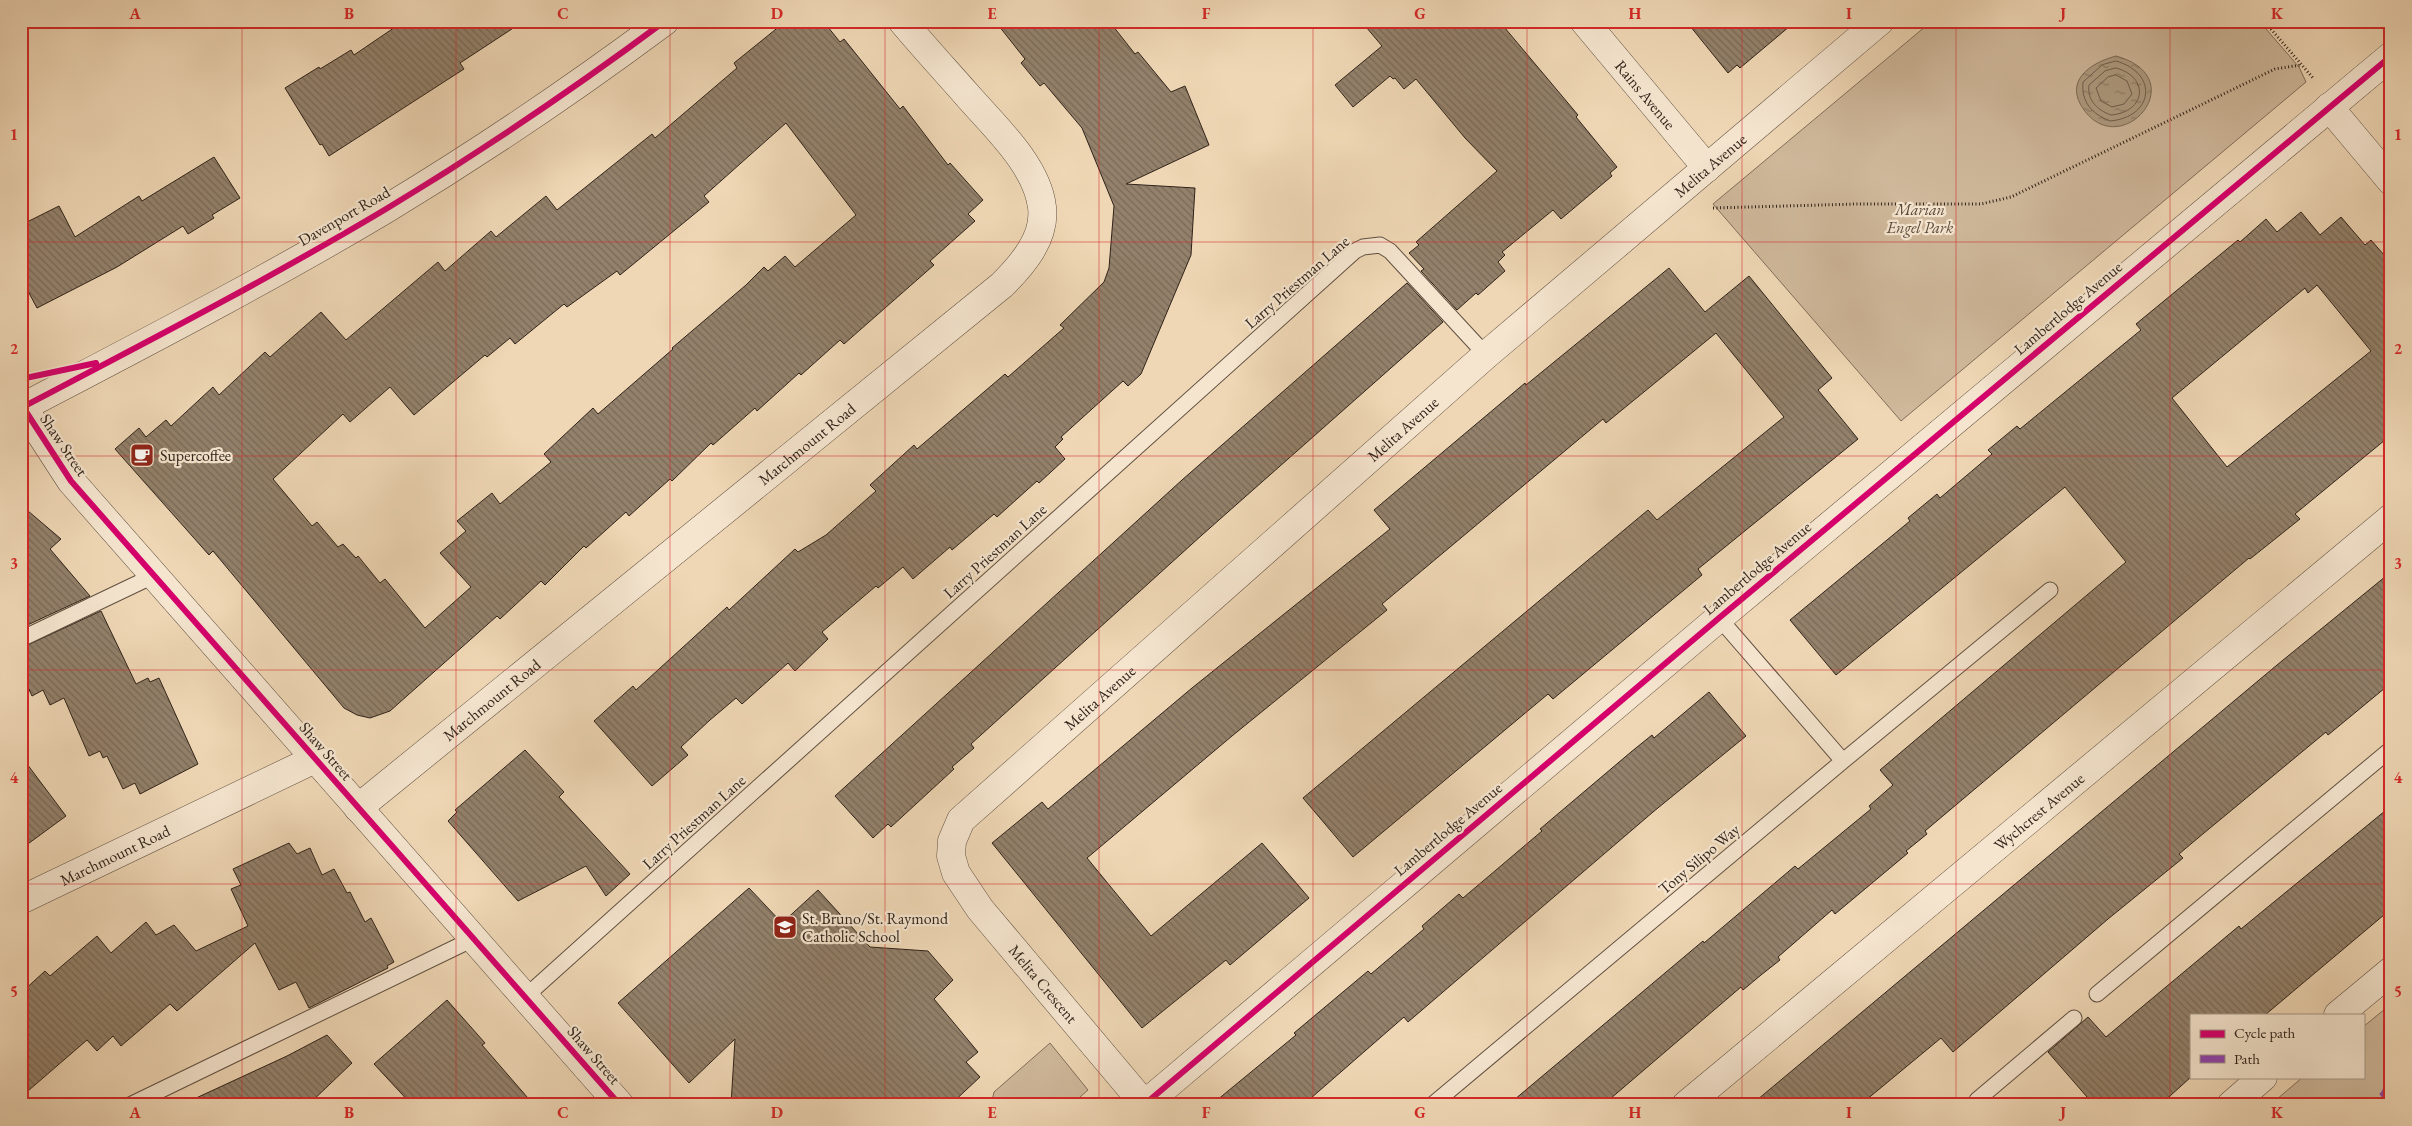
<svg xmlns="http://www.w3.org/2000/svg" width="2412" height="1126" font-family="'EB Garamond',serif">
	<style>
		.green { fill: #cfb89b; stroke: #806e5a }
		.water { fill: url(#water-ripples); stroke: #7c6a57 }
		.lines { fill: none; stroke-linecap: round; stroke-linejoin: round }
		.shore { stroke: #6f5e4d; stroke-width: 1 }
		.building { fill: url(#building-back-hatch); stroke: #30231a; fill-rule: evenodd }
		.service-casing { stroke: #605041; stroke-width: 17 }
		.minor-casing { stroke: #605041; stroke-width: 29 }
		.tertiary-casing { stroke: #605041; stroke-width: 29 }
		.path { stroke: #30231a; stroke-width: 3; stroke-dasharray: 1 2.5; stroke-linecap: butt }
		.service { stroke: #f5e5cf; stroke-width: 15 }
		.minor { stroke: #f5e5cf; stroke-width: 28 }
		.tertiary { stroke: #f5e5cf; stroke-width: 28 }
		.quiet { stroke: #8e44ad; stroke-width: 5; stroke-dasharray: 10 5; stroke-linecap: butt }
		.cycleway-casing { stroke: #f5e5cf; stroke-width: 9 }
		.cycleway { stroke: #d6006c; stroke-width: 6 }
		.grid { fill: none; stroke: #d62828; stroke-width: 1; stroke-opacity: 0.55 }
		.labels { text-anchor: middle; dominant-baseline: central; stroke-width: 4.5; stroke-linejoin: round; paint-order: stroke }
		.street-label { font-size: 16px; fill: #30231a; stroke: #f5e5cf }
		.park-label { font-size: 16px; font-style: italic; fill: #58483a; stroke: #f5e5cf }
		.poi-label { font-size: 16px; fill: #30231a; stroke: #f5e5cf; text-anchor: start }
		.neatline { fill: none; stroke: #d62828; stroke-width: 2 }
		.grid-label { font-size: 16px; text-anchor: middle; font-weight: bold; fill: #d62828 }
	</style>
	<defs>
		<pattern id="water-ripples" width="26" height="14" patternUnits="userSpaceOnUse" patternTransform="scale(1.25)"><rect width="26" height="14" fill="#ae9a80"/><path d="M2 4q2-2 4 0t4 0M15 11q2-2 4 0t4 0" fill="none" stroke="#8e7d68"/></pattern>
		<pattern id="building-back-hatch" width="6" height="6" patternUnits="userSpaceOnUse" patternTransform="scale(1.25)"><rect width="6" height="6" fill="#93816b"/><path d="M-1 5l2 2M0 0l6 6M5-1l2 2" fill="none" stroke="#786957"/></pattern>
	</defs>
	<rect width="100%" height="100%" fill="#efd7b5"/>
	<filter id="stains"><feTurbulence type="fractalNoise" baseFrequency=".004" numOctaves="4"/><feColorMatrix values="0 0 0 0 .2 0 0 0 0 .09 0 0 0 0 .02 0 0 0 .5 -.17"/></filter>
	<radialGradient id="worn" r=".72"><stop offset=".6" stop-color="#630" stop-opacity="0"/><stop offset="1" stop-color="#630" stop-opacity=".3"/></radialGradient>
	<path class="green" d="M1932,21H2259L2299,67L2306,82L1901,421L1713,204Z
		M2391,1004V1105H2270L2303,1077H2363V1027Z
		M1050,1043L1088,1090L1071,1105H991L994,1092Z"/>
	<path class="water" d="M2116,56C2195,78 2122,162 2084,110C2063,81 2090,63 2116,56Z"/>
	<g class="lines">
		<path class="shore" d="M2116,61C2159,73 2154,117 2110,121C2092,114 2081,102 2083,82L2102,65Z
			M2116,68C2150,77 2146,112 2111,115C2097,110 2087,100 2089,85L2105,71Z
			M2116,75L2127,81L2132,94L2124,104L2112,107L2101,101L2096,88L2108,77Z"/>
	</g>
	<path class="building" d="M404,21H524L460,63L464,69L329,156L322,144L320,145L285,88L319,67L320,69L351,50L354,55Z
		M786,21H823L840,42L844,39L900,109L903,106L948,165L950,163L983,200L968,214L975,221L930,261L934,265L844,344L840,340L801,375L799,373L757,411L755,408L713,445L711,443L672,481L670,479L629,516L626,512L586,548L584,546L545,585L541,581L500,619L497,616L390,711L370,718L357,715L344,708L213,551L209,555L115,449L139,428L146,437L166,420L171,426L213,387L219,395L265,352L270,357L321,312L346,340L438,262L445,271L491,231L496,237L546,196L557,210L652,134L655,138L737,68L734,63ZM786,123L856,215L795,267L785,256L768,271L764,267L746,285L672,348L673,349L598,414L593,408L544,454L551,462L500,504L492,493L457,521L466,531L440,553L471,587L425,628L385,579L380,583L358,556L356,558L343,544L338,547L317,522L312,526L273,479L343,414L350,422L390,387L414,415L485,355L487,357L510,338L515,344L564,304L567,307L617,271L620,275L709,202L704,196Z
		M995,21H1109L1135,54L1138,52L1171,92L1185,86L1209,145L1126,184L1195,188L1191,255L1141,374L1128,386L1123,381L1061,437L1063,439L1055,447L1065,459L1039,483L1037,481L997,517L994,514L952,550L950,547L913,579L903,567L878,588L876,586L822,632L828,639L795,671L788,663L742,704L736,698L710,720L681,747L688,755L652,786L594,721L633,686L636,690L727,607L729,610L795,549L798,552L826,535L876,491L870,485L914,445L917,449L1005,374L1008,377L1064,328L1060,325L1104,282L1109,268L1114,206L1082,128L1044,83L1040,86L1021,63L1025,59Z
		M1361,21H1499L1578,115L1576,117L1617,167L1610,173L1612,176L1561,219L1553,210L1502,252L1505,255L1498,262L1505,271L1478,295L1476,293L1457,310L1421,271L1424,269L1409,253L1419,245L1416,242L1497,171L1465,138L1416,79L1404,89L1395,78L1393,79L1390,76L1353,107L1335,85L1382,46Z
		M1686,21H1796L1740,68L1737,65L1728,73Z
		M214,157L240,198L212,215L214,218L188,234L183,226L117,267L37,308L21,278V225L59,206L75,237L139,196L142,201Z
		M2301,212L2320,235L2341,217L2365,245L2371,240L2391,263V435L2295,514L2300,519L2250,559L2249,558L1925,831L1927,834L1906,851L1908,853L1835,914L1832,910L1778,957L1780,960L1761,975L1743,990L1741,987L1603,1105H1508L1703,941L1704,943L1795,866L1798,869L1871,809L1869,806L1893,785L1880,770L2126,562L2065,487L1836,675L1790,620L1910,521L1908,518L1937,494L1940,498L1992,454L1988,450L2017,426L2020,429L2141,330L2136,324L2238,240L2240,242L2266,219L2277,232ZM2317,285L2371,351L2227,467L2172,398L2305,288L2308,293Z
		M1669,268L1705,312L1749,276L1832,378L1818,390L1858,439L1698,569L1702,575L1553,699L1548,694L1353,857L1303,798L1648,510L1657,520L1784,417L1716,333L1606,423L1603,419L1382,604L1387,610L1232,736L1087,858L1151,936L1262,843L1309,898L1230,965L1226,960L1142,1028L992,843L1042,802L1048,809L1192,688L1390,529L1374,510L1525,383L1526,385Z
		M1407,283L1443,322L1202,535L971,744L974,748L952,767L954,769L891,827L888,824L873,838L835,796L1182,480Z
		M21,505L61,539L50,549L90,596L21,628Z
		M2391,572V683L2328,735L2326,732L2198,838L2179,854L2183,858L2108,919L1953,1052L1941,1038L1860,1105H1751L2277,665Z
		M101,611L136,684L148,678L150,682L159,678L198,764L140,794L135,783L123,789L107,756L103,758L100,751L89,756L64,698L50,705L43,690L32,696L21,672V648Z
		M1709,692L1746,736L1653,812L1408,1022L1404,1017L1303,1105H1211L1296,1035L1294,1033L1368,971L1371,974L1424,929L1422,926L1459,894L1463,898L1542,831L1540,829L1631,752L1652,735L1654,738Z
		M525,750L564,792L559,797L630,874L606,896L586,866L518,901L448,821L457,812L455,810Z
		M21,756L66,816L21,849Z
		M2391,806V909L2265,1015H2191V1077L2160,1105H2094L2048,1052L2088,1017L2106,1037L2239,926L2241,929Z
		M289,843L297,854L310,848L322,875L334,869L347,893L350,892L365,922L371,918L394,962L387,966L388,968L309,1008L296,982L279,990L255,943L177,1011L170,1004L121,1046L113,1036L97,1051L87,1040L21,1097V993L45,971L50,976L97,936L111,953L146,922L156,935L174,925L196,951L248,926L231,889L241,885L233,869Z
		M749,888L782,923L818,890L870,947L928,951L953,980L934,999L978,1052L966,1062L980,1077L950,1105H731L735,1039L689,1083L618,1003Z
		M447,1000L485,1043L482,1045L534,1105H412L374,1064Z
		M327,1035L352,1063L308,1105H181L287,1056Z"/>
	<g class="lines">
		<g class="service-casing">
			<path id="service" d="M21,639L153,576
				M1843,761L2050,590
				M2097,994L2391,749
				M525,997L1355,251L1363,247L1380,245L1390,251L1486,355
				M1977,1100L2074,1018
				M130,1105L473,939
				M1432,1105L1843,761L1719,618"/>
		</g>
		<g class="minor-casing">
			<g id="minor">
				<path id="s1" d="M1584,21L1707,168"/>
				<path d="M2329,107L2391,181"/>
				<path d="M23,407L71,481L620,1105"/>
				<path id="s2" d="M358,808L1002,285C1022,265 1046,238 1042,207C1037,165 994,126 967,95C945,70 923,46 902,21"/>
				<path id="s3" d="M21,900L315,759"/>
				<path d="M2338,1015L2391,971"/>
				<path d="M1145,1104L1719,618L2391,56"/>
				<path id="s4" d="M1145,1105L980,909L956,873L951,856L952,841L961,820L1486,355L1880,21"/>
				<path id="s5" d="M1686,1105L2391,518"/>
				<path d="M2231,1105L2263,1077"/>
			</g>
		</g>
		<g class="tertiary-casing">
			<path id="tertiary" d="M21,408C143,344 267,280 386,209C482,151 575,88 665,21"/>
		</g>
		<path class="path" d="M2264,21L2313,78
			M1713,208L1857,204H1981L2011,197L2275,69L2301,65"/>
		<use href="#service" class="service"/>
		<use href="#minor" class="minor"/>
		<use href="#tertiary" class="tertiary"/>
		<path class="quiet" d="M2369,1105L2383,1094L2391,1079"/>
		<g class="cycleway-casing">
			<path id="cycleway" d="M21,379L96,363
				M21,404L71,481L620,1105
				M21,408C143,344 267,280 386,209C482,151 575,88 665,21
				M1145,1104L1719,618L2391,56"/>
		</g>
		<use href="#cycleway" class="cycleway"/>
	</g>
	<path class="grid" d="M242,21V1105M456,21V1105M670,21V1105M885,21V1105M1099,21V1105M1313,21V1105M1527,21V1105M1742,21V1105M1956,21V1105M2170,21V1105M21,242H2391M21,456H2391M21,670H2391M21,884H2391"/>
	<defs>
		<g id="cafe-square" transform="scale(1.25)"><rect x="-9" y="-9" width="18" height="18" rx="4" fill="#8f2418" stroke="#f5e5cf"/><path d="M-5.5-4.5H6V0H3Q3 3.5 0 3.5H-2.5Q-5.5 3.5-5.5 0ZM3-3.2v2h1.7v-2ZM-6 4.5H4V6H-6Z" fill="#fff"/></g>
		<g id="school-square" transform="scale(1.25)"><rect x="-9" y="-9" width="18" height="18" rx="4" fill="#8f2418" stroke="#f5e5cf"/><path d="M0-5L7-2L0 1L-7-2ZM-4 1L0 2.5L4 1V4Q0 6-4 4Z" fill="#fff"/></g>
	</defs>
	<g fill-rule="evenodd">
		<use href="#cafe-square" x="142" y="455"/>
		<use href="#school-square" x="785" y="927"/>
	</g>
	<g class="labels">
		<g class="street-label">
			<text stroke="none"><textPath href="#s1" startOffset="96">Rains Avenue</textPath></text>
			<text stroke="none"><textPath href="#s4" startOffset="1350">Melita Avenue</textPath></text>
			<text transform="translate(344 216) rotate(-30)">Davenport Road</text>
			<text transform="translate(1297 282) rotate(-41)">Larry Priestman Lane</text>
			<text transform="translate(2068 308) rotate(-40)">Lambertlodge Avenue</text>
			<text stroke="none"><textPath href="#s4" startOffset="945">Melita Avenue</textPath></text>
			<text stroke="none"><textPath href="#s2" startOffset="578">Marchmount Road</textPath></text>
			<text transform="translate(64 445) rotate(56)">Shaw Street</text>
			<text transform="translate(995 551) rotate(-42)">Larry Priestman Lane</text>
			<text transform="translate(1757 568) rotate(-40)">Lambertlodge Avenue</text>
			<text stroke="none"><textPath href="#s4" startOffset="540">Melita Avenue</textPath></text>
			<text stroke="none"><textPath href="#s2" startOffset="172">Marchmount Road</textPath></text>
			<text transform="translate(326 751) rotate(49)">Shaw Street</text>
			<text stroke="none"><textPath href="#s5" startOffset="459">Wychcrest Avenue</textPath></text>
			<text transform="translate(694 822) rotate(-42)">Larry Priestman Lane</text>
			<text transform="translate(1448 829) rotate(-40)">Lambertlodge Avenue</text>
			<text stroke="none"><textPath href="#s3" startOffset="104">Marchmount Road</textPath></text>
			<text transform="translate(1699 859) rotate(-40)">Tony Silipo Way</text>
			<text transform="translate(1043 984) rotate(50)">Melita Crescent</text>
			<text transform="translate(594 1055) rotate(49)">Shaw Street</text>
		</g>
		<g class="park-label">
			<text x="1920" y="209">Marian<tspan x="1920" dy="18">Engel Park</tspan></text>
		</g>
		<g class="poi-label">
			<text x="160" y="455">Supercoffee</text>
			<text x="802" y="918">St. Bruno/St. Raymond<tspan x="802" dy="18">Catholic School</tspan></text>
		</g>
	</g>
	<rect width="2412" height="1126" fill="none" stroke="#efd7b5" stroke-width="55"/>
	<rect x="2190" y="1014" width="175" height="65" fill="#f5e5cf" stroke="#a69787"/>
	<rect x="2200" y="1030" width="25" height="8" fill="#d6006c" stroke="#a69787"/>
	<text x="2234" y="1038" font-size="15" fill="#30231a">Cycle path</text>
	<rect x="2200" y="1055" width="25" height="8" fill="#8e44ad" stroke="#a69787"/>
	<text x="2234" y="1064" font-size="15" fill="#30231a">Path</text>
	<rect x="28" y="28" width="2356" height="1070" class="neatline"/>
	<g class="grid-label">
		<text x="135" y="19">A</text>
		<text x="349" y="19">B</text>
		<text x="563" y="19">C</text>
		<text x="777" y="19">D</text>
		<text x="992" y="19">E</text>
		<text x="1206" y="19">F</text>
		<text x="1420" y="19">G</text>
		<text x="1635" y="19">H</text>
		<text x="1849" y="19">I</text>
		<text x="2063" y="19">J</text>
		<text x="2277" y="19">K</text>
		<text x="14" y="140">1</text>
		<text x="2398" y="140">1</text>
		<text x="14" y="354">2</text>
		<text x="2398" y="354">2</text>
		<text x="14" y="569">3</text>
		<text x="2398" y="569">3</text>
		<text x="14" y="783">4</text>
		<text x="2398" y="783">4</text>
		<text x="14" y="997">5</text>
		<text x="2398" y="997">5</text>
		<text x="135" y="1118">A</text>
		<text x="349" y="1118">B</text>
		<text x="563" y="1118">C</text>
		<text x="777" y="1118">D</text>
		<text x="992" y="1118">E</text>
		<text x="1206" y="1118">F</text>
		<text x="1420" y="1118">G</text>
		<text x="1635" y="1118">H</text>
		<text x="1849" y="1118">I</text>
		<text x="2063" y="1118">J</text>
		<text x="2277" y="1118">K</text>
	</g>
	<rect width="100%" height="100%" filter="url(#stains)"/>
	<rect width="100%" height="100%" fill="url(#worn)"/>
</svg>
